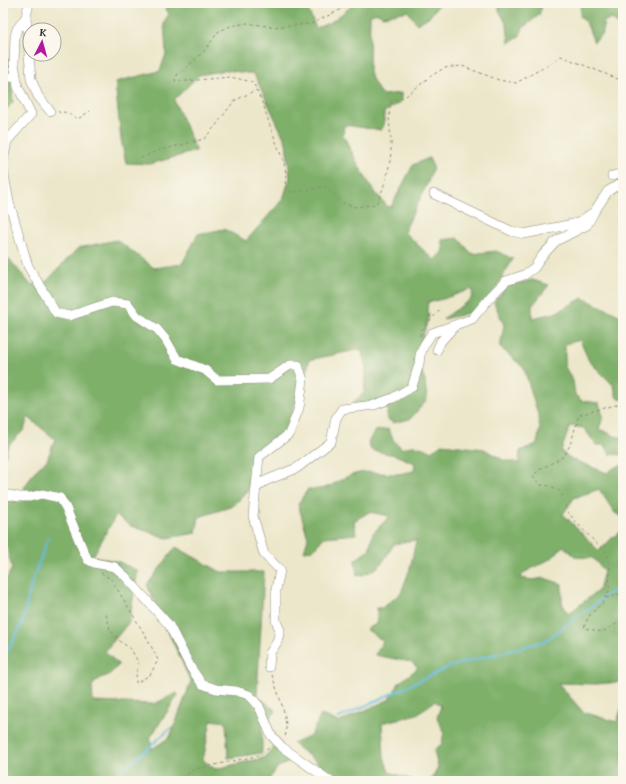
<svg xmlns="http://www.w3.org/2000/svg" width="626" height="784" font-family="'Gentium Book Plus',serif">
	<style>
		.forest { fill: #7fb06b; stroke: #556e4b; fill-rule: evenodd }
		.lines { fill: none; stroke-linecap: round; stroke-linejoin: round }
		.stream { stroke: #66bce3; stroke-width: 2 }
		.minor-casing { stroke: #8c897a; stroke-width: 10 }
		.path { stroke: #8c897a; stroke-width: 1; stroke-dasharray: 3 3; stroke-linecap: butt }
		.minor { stroke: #fff; stroke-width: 9 }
	</style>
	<rect width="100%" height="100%" fill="#fbf7ec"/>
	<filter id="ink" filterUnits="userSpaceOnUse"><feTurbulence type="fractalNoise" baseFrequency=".025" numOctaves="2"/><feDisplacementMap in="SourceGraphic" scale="8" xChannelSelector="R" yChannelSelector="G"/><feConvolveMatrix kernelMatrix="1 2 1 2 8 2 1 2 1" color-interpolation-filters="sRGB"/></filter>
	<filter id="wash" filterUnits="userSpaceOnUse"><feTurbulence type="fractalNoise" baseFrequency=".012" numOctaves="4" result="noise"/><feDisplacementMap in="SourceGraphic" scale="16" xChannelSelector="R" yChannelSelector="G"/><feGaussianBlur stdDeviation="0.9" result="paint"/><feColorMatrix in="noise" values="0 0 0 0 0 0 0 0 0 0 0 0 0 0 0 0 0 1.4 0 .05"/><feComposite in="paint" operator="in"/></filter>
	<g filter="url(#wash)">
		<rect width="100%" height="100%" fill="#ece7ca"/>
		<path class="forest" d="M162,3H236L240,7L250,3H305L316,28L331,22L356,3H440L430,16L417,24L408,11L383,16L378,13L370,15L369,73L378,90L383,95L401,93V102L384,112V122L381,130L344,125L343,135L362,172L375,192L387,206L391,207L413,165L429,158L433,167L428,182L404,232L434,260L444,251L442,240L458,238L472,254L496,251L513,259C507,269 490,300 482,306C470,314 457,316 443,319L471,299L473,292L471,289L443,299L428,302L427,310L429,315L417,357L425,381L427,400L410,419L393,423L386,418L388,409L353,402L364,393L366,367L361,349L309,360L308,367L288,425L276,438L256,456L247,492L233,506L199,517L196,533L167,538L131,526L116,515L93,556L119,562L138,571L129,622L105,651L119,665L109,675L100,678L92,686L93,702L154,704L177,693L178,695L150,738L152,749L170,737L191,682L147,585L176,547L221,572H264L257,695L276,711L262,727V753L228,758L226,722L211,720L203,760L215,769L263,758L275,746L288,756L292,761L278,767L268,781H3V586L12,568L7,549L3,545V524L4,521L3,519V499L14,502L26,494L24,488L34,472L47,460L55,439L28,417L24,430L8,446L5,457L3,456V252L31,285L46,282L78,248L117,240L154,268L182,264L198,234L224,229L246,241L283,199L290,178L286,142L254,74L226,70L199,75L174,100L196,151L150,164L126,163L121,139L115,82L160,71L166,54L164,22L169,14Z
			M499,3H543L539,15L523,28L519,37L509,43L507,25L499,10Z
			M581,3H623V30L612,19L604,21L602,34L594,42L586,22L580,17Z
			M3,57L10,60L13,102L3,113Z
			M532,280L549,285L532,306V318L555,313L583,298L621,316L623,315V400L617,398L614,386L589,361L580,340L565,344V367L573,381L575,395L582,401L599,403L603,417L599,429L617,437H623V455L610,454L605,445H596L584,428L570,426L561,451L571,459L607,473L614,468L621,465L623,467V517L615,513L599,489L574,498L563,514L599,551L612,538L623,530V682L596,684L558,683L583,712L617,722L623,703V781H430L438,768L434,750L442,744L444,731L437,718L441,706L435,701L417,714L382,723L384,757L389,772L417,781H342L293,744L311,735L321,715L339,722L390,699L399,683L418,668L411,662L375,655L383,641L366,629L377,624V608H382L401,593L410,569L416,540L394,544C382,563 380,571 357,576L355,560L369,550L373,533L390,516L369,512L354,521L356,534L324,537L313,550L304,551L308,538L298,504L308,489C332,491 334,480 355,474C367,470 382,474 395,474C401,474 408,472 414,471L415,463L395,455L371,450L368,442L375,431L388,429L394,441L403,449C413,443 420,447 431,451L442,444L484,449L503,460L519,463L520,451L537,444L540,428L537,411L524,368L500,347L504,325L494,302L507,286ZM563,546L576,557L593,558L604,571L599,590L568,614L562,603V584L544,578L533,580L520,578L525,572L552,558Z"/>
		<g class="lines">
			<path class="stream" d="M3,660L22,624L31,585L48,538
				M339,718L451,666L545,641L623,583
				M111,781L171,728"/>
		</g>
	</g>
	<g filter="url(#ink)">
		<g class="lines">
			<g class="minor-casing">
				<path id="minor" d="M26,17L31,79L38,96L50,111
					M3,76L16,78
					M3,162L7,141L31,114L18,87L14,64L15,36L17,29L26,17L29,3
					M3,170L9,202L28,266L56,313L69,316L112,302L128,304L137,316L157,329L166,340L177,359L205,370L217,380L269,379L290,365H298L303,380L299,408L289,434L259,457L253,516L264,554L280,570L276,590V621L280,630L277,642L270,653L269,667
					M612,176L623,173
					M434,194L511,231L524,234L578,223L594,212L608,191L623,182
					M437,350L441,341L454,327
					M256,488L265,481L297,468L331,442L336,418L342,409L374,405L393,398L412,387L419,364L420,355L424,345L432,333L472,319L492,295L506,281L524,275L534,268L542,256L556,241L587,225L594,212
					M3,494L19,497H30L42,494L60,498L66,508L83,550L88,560L94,563L115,567L125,576L169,625L191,668L202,684L216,689L236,691L249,695L259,706L271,735L282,747L330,781"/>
			</g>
			<path class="path" d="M346,7L311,24L273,27L247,23L231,26L219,31L204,51L183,71L177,75L175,81H187L230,77L253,82L264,107L269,123L284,163L286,173L285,187L291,192L306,191L324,186L343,203L356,207L376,204C383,193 391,164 391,150C392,133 386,117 392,100L406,96L431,76L444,68L462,66L499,80L516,83L548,65L561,56L623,81
				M58,111L60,113L65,112L78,119L90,111
				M141,158L157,151L204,139L217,124L234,101L256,90
				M420,336L421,330L441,309
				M623,403L579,415C575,426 571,451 561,458C550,465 543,465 533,476L540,485C547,485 552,486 558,490C565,496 564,506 568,512C578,525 595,543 607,552L610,568L609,591L603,602L588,617L584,628L602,632L623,620
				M101,573L111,579L147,638L158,660L150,675L136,683V676L138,662L131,649L121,642L110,630L106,614
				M606,598L623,593
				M272,675C277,692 290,720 285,737
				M177,781L195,769L257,756L271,747"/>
			<use href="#minor" class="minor"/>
		</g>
	</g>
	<rect width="626" height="784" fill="none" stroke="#fbf7ec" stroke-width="16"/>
	<g transform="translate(42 42) rotate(6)"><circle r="19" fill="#fbf7ec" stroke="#a8a59f"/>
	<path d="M0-3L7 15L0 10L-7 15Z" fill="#b5179e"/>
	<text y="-6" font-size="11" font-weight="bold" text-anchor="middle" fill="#2b2b2b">K</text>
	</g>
</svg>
